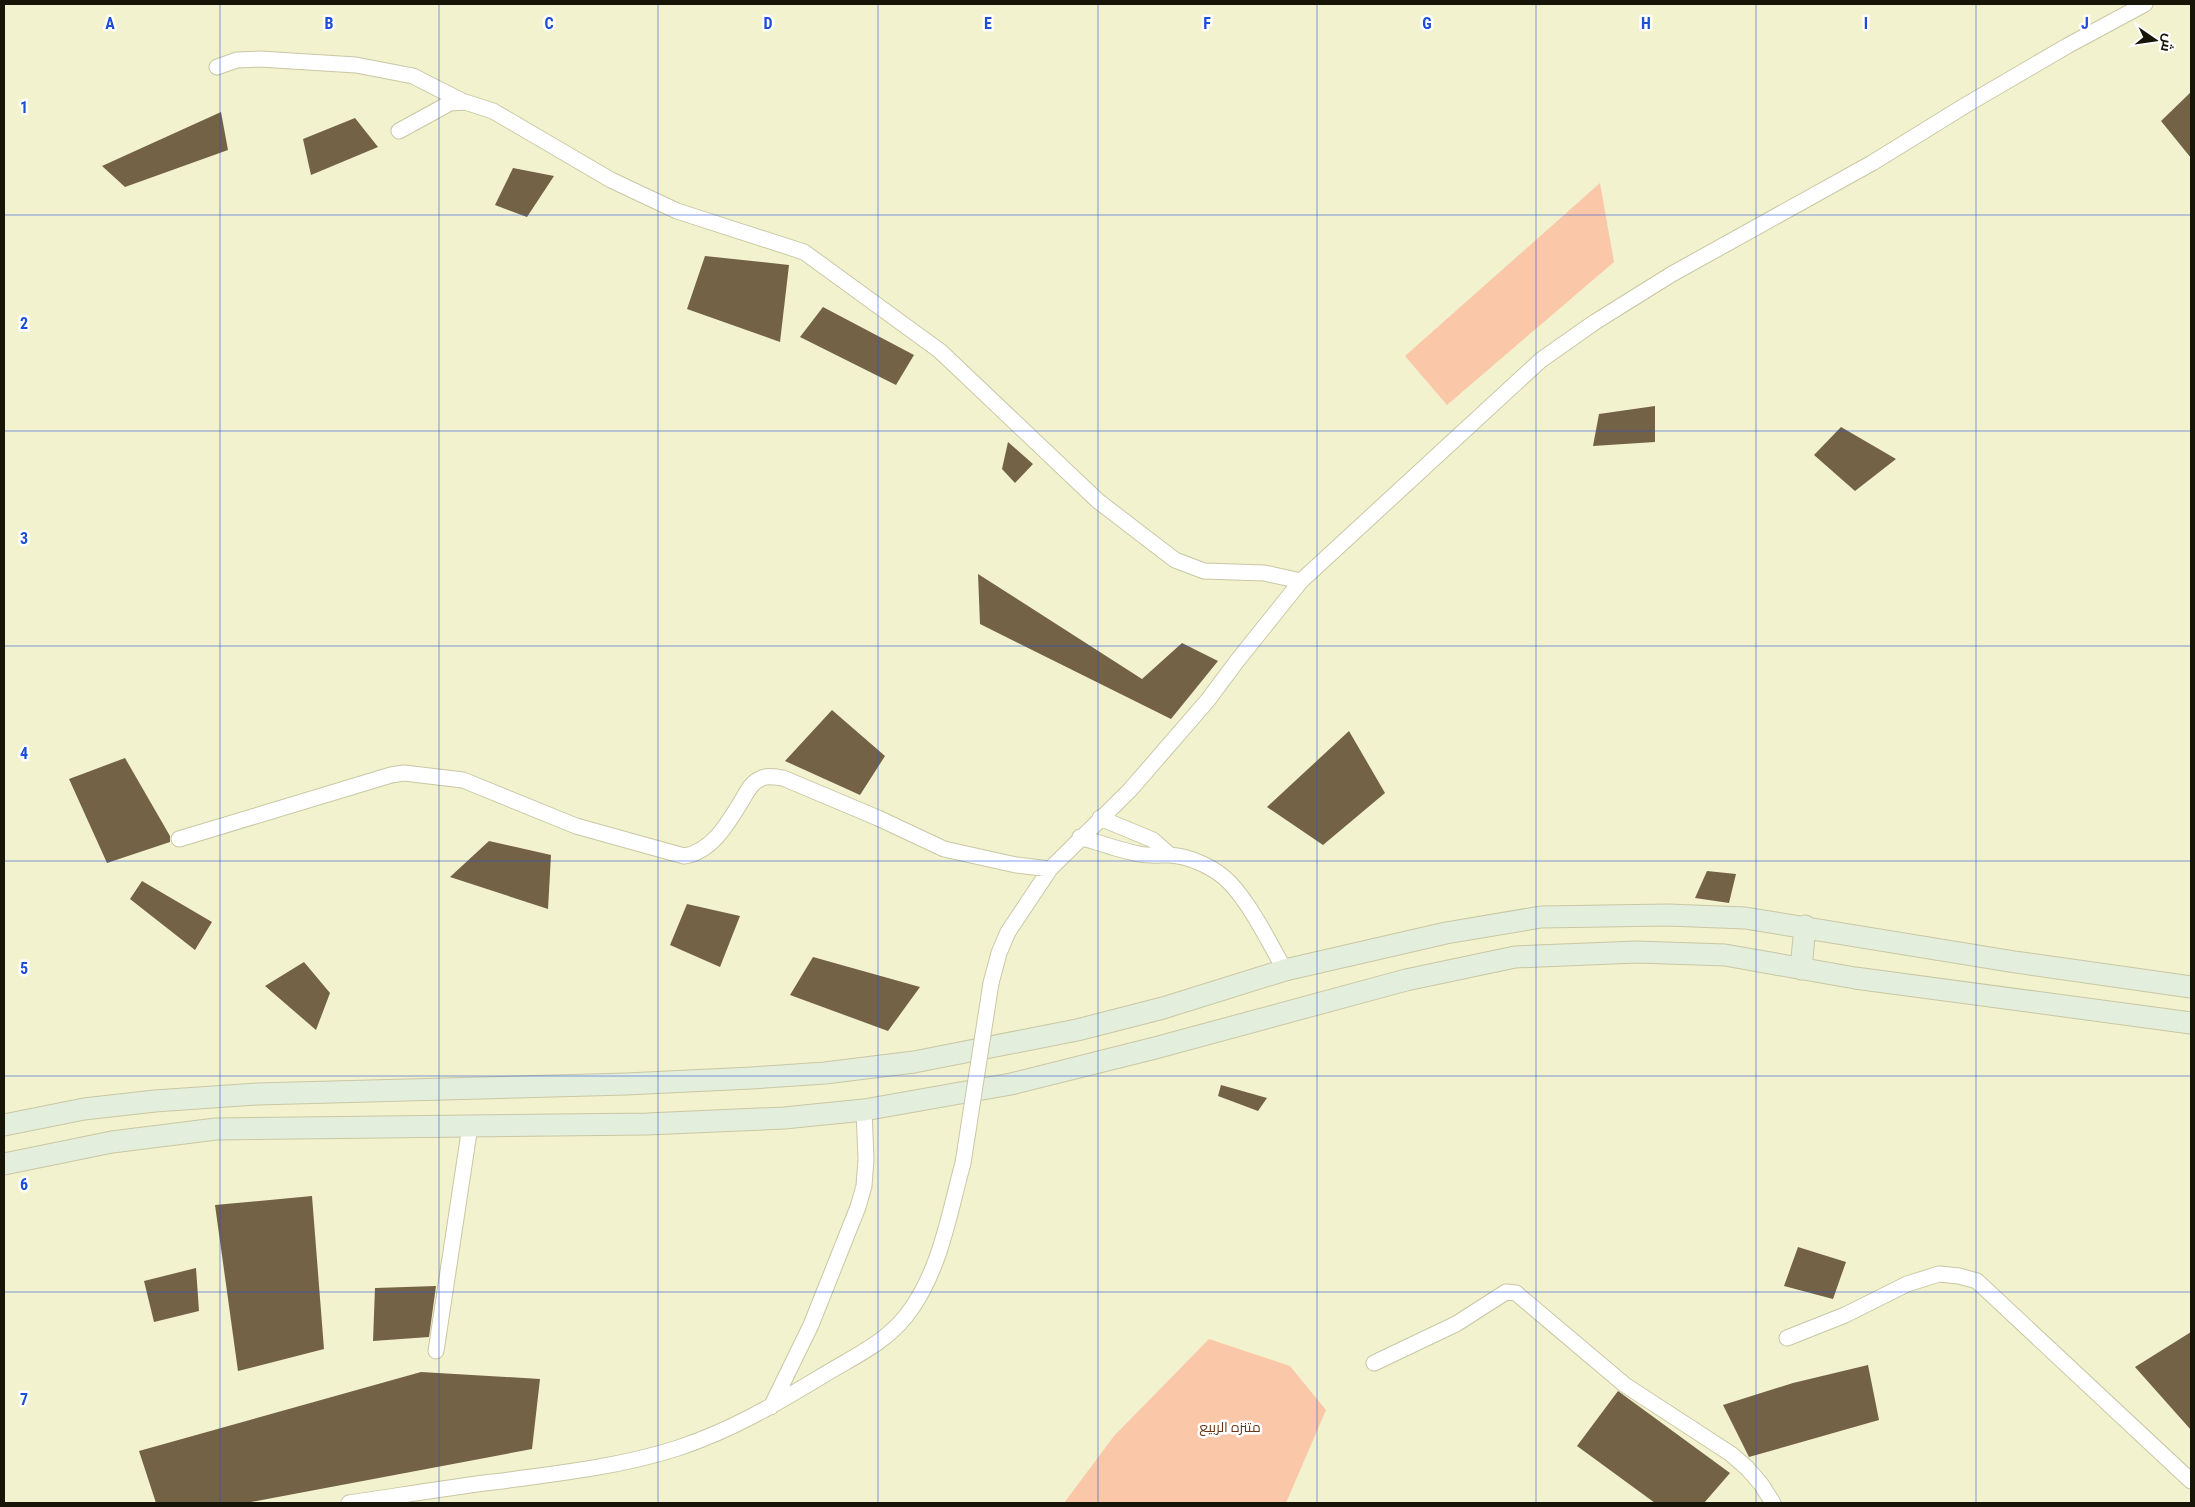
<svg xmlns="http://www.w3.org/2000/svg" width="2195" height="1507" font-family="'Roboto Condensed',Cairo,sans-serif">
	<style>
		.green { fill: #fac7a8 }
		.building { fill: #746246 }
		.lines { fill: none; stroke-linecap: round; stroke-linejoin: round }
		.minor-casing { stroke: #c9c7a4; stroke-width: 17 }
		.secondary-casing { stroke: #c9c7a4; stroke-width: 23 }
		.minor { stroke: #fff; stroke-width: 15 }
		.secondary { stroke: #e4eedc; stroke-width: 21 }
		.minor-bridge-casing { stroke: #c9c7a4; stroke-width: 17; stroke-linecap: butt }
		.minor-bridge { stroke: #fff; stroke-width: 15 }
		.grid { fill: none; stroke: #1d4ed8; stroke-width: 1; stroke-opacity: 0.55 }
		.labels { text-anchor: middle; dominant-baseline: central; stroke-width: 5; stroke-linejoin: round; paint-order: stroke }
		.park-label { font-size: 14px; fill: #663819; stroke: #fff }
		.grid-label { font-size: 16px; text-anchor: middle; font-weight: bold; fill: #1d4ed8; stroke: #fff; stroke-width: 5; stroke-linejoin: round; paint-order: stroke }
	</style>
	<rect width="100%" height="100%" fill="#f3f2ce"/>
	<path class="green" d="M1600,183L1614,262L1447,405L1405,356Z
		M1209,1339L1290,1366L1326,1410L1286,1503H1064L1114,1436Z"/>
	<path class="building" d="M2191,92V158L2161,121Z
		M221,112L228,150L125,187L102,166Z
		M355,118L378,147L311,175L303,139Z
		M513,168L554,176L527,217L495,205Z
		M705,256L789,265L780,342L687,309Z
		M823,307L914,355L896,385L800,337Z
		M1655,406V442L1593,446L1599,414Z
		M1841,427L1896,459L1855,491L1814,455Z
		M1008,442L1033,464L1015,483L1002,469Z
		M978,574L1142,679L1182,643L1218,661L1171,719L980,624Z
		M832,710L885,756L860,795L785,761Z
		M1349,731L1385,793L1323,845L1267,807Z
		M125,758L170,836V842L107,863L69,779Z
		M489,841L551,855L548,909L450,877Z
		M1707,871L1736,874L1729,903L1695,898Z
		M142,881L212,922L195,950L130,899Z
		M687,904L740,916L720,967L670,945Z
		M813,957L920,987L888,1031L790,995Z
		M304,962L330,993L316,1030L265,986Z
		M1221,1085L1267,1098L1258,1111L1218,1096Z
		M312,1196L324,1349L238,1371L215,1205Z
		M1798,1247L1846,1262L1833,1299L1784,1286Z
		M196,1268L199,1311L154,1322L144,1281Z
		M436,1286L429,1337L373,1341L375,1288Z
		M2191,1332V1430L2135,1367Z
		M1868,1365L1879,1420L1749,1457L1723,1405L1793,1383Z
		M421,1372L540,1379L532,1449L246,1503H156L139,1451Z
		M1618,1391L1730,1473L1704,1503H1655L1577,1446Z"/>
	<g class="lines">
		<g class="minor-casing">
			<path id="minor" d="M217,67L237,60L260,59L356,65L413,76L464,102
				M399,131L450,103L465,102L493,111L611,180L677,211L804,252L940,351L1098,501L1175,560L1204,571L1264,573L1301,581
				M1100,818L1153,840L1170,855
				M1080,837C1100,843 1119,850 1139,854C1149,856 1159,855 1169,855C1190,856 1216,868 1230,883C1253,908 1268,941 1285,970
				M179,839L391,775L404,773L463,780L576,826L684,856C711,852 727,825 741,802C746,794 750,783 760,779C766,775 775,777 783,778L878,818L944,849L1016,865L1050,869
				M991,983L999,953L1008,932L1050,869L1130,790L1208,700L1237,661L1301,581L1541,360L1595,322L1672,274L1872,163L1966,105L2067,46L2145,4
				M1787,1338L1845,1315L1907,1284L1939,1274L1959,1276L1977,1281L2191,1481
				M436,1351L470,1126
				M1374,1363L1456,1324L1506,1292L1516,1293L1625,1385L1731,1454L1747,1468L1761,1484L1773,1503
				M771,1407L811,1325L858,1207L864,1186L866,1159L864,1110
				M349,1503C397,1496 445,1488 493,1482C555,1474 619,1467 678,1448C732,1430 774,1405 822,1376C851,1358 884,1344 906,1316C940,1273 949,1214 963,1163"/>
		</g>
		<g class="secondary-casing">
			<path id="secondary" d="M1801,969L1805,926
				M4,1125L84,1109L155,1101L257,1094L626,1084L751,1078L825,1073L914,1062L1077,1030L1163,1008L1285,970L1446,933L1541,917L1668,915L1745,918L2015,962L2191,987
				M4,1164L112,1142L216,1129L647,1124L784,1118L864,1110L1011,1084L1155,1048L1406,980L1515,957L1637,952L1725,955L1855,978L2191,1023"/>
		</g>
		<use href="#minor" class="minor"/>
		<use href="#secondary" class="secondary"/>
		<g class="minor-bridge-casing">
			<path id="minor-bridge" d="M963,1163L991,983"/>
		</g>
		<use href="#minor-bridge" class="minor-bridge"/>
	</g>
	<path class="grid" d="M220,4V1503M439,4V1503M658,4V1503M878,4V1503M1098,4V1503M1317,4V1503M1536,4V1503M1756,4V1503M1976,4V1503M4,215H2191M4,431H2191M4,646H2191M4,861H2191M4,1076H2191M4,1292H2191"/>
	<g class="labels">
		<g class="park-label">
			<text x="1230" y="1427">متنزه الربيع</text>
		</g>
	</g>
	<g class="grid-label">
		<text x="110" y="29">A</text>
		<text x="329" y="29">B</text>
		<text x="549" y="29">C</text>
		<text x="768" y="29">D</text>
		<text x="988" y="29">E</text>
		<text x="1207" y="29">F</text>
		<text x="1427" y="29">G</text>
		<text x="1646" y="29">H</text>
		<text x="1866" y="29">I</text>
		<text x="2085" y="29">J</text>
		<text x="24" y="113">1</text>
		<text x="24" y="329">2</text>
		<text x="24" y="544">3</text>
		<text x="24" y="759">4</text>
		<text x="24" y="974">5</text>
		<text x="24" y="1190">6</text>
		<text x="24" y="1405">7</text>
	</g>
	<rect width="2195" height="1507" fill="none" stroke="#161508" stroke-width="10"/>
	<g transform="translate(2155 40) rotate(103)" stroke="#ffffff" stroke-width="4" paint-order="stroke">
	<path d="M0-4L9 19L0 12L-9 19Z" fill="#161508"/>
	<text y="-8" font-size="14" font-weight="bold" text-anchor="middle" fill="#161508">ش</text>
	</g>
</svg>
